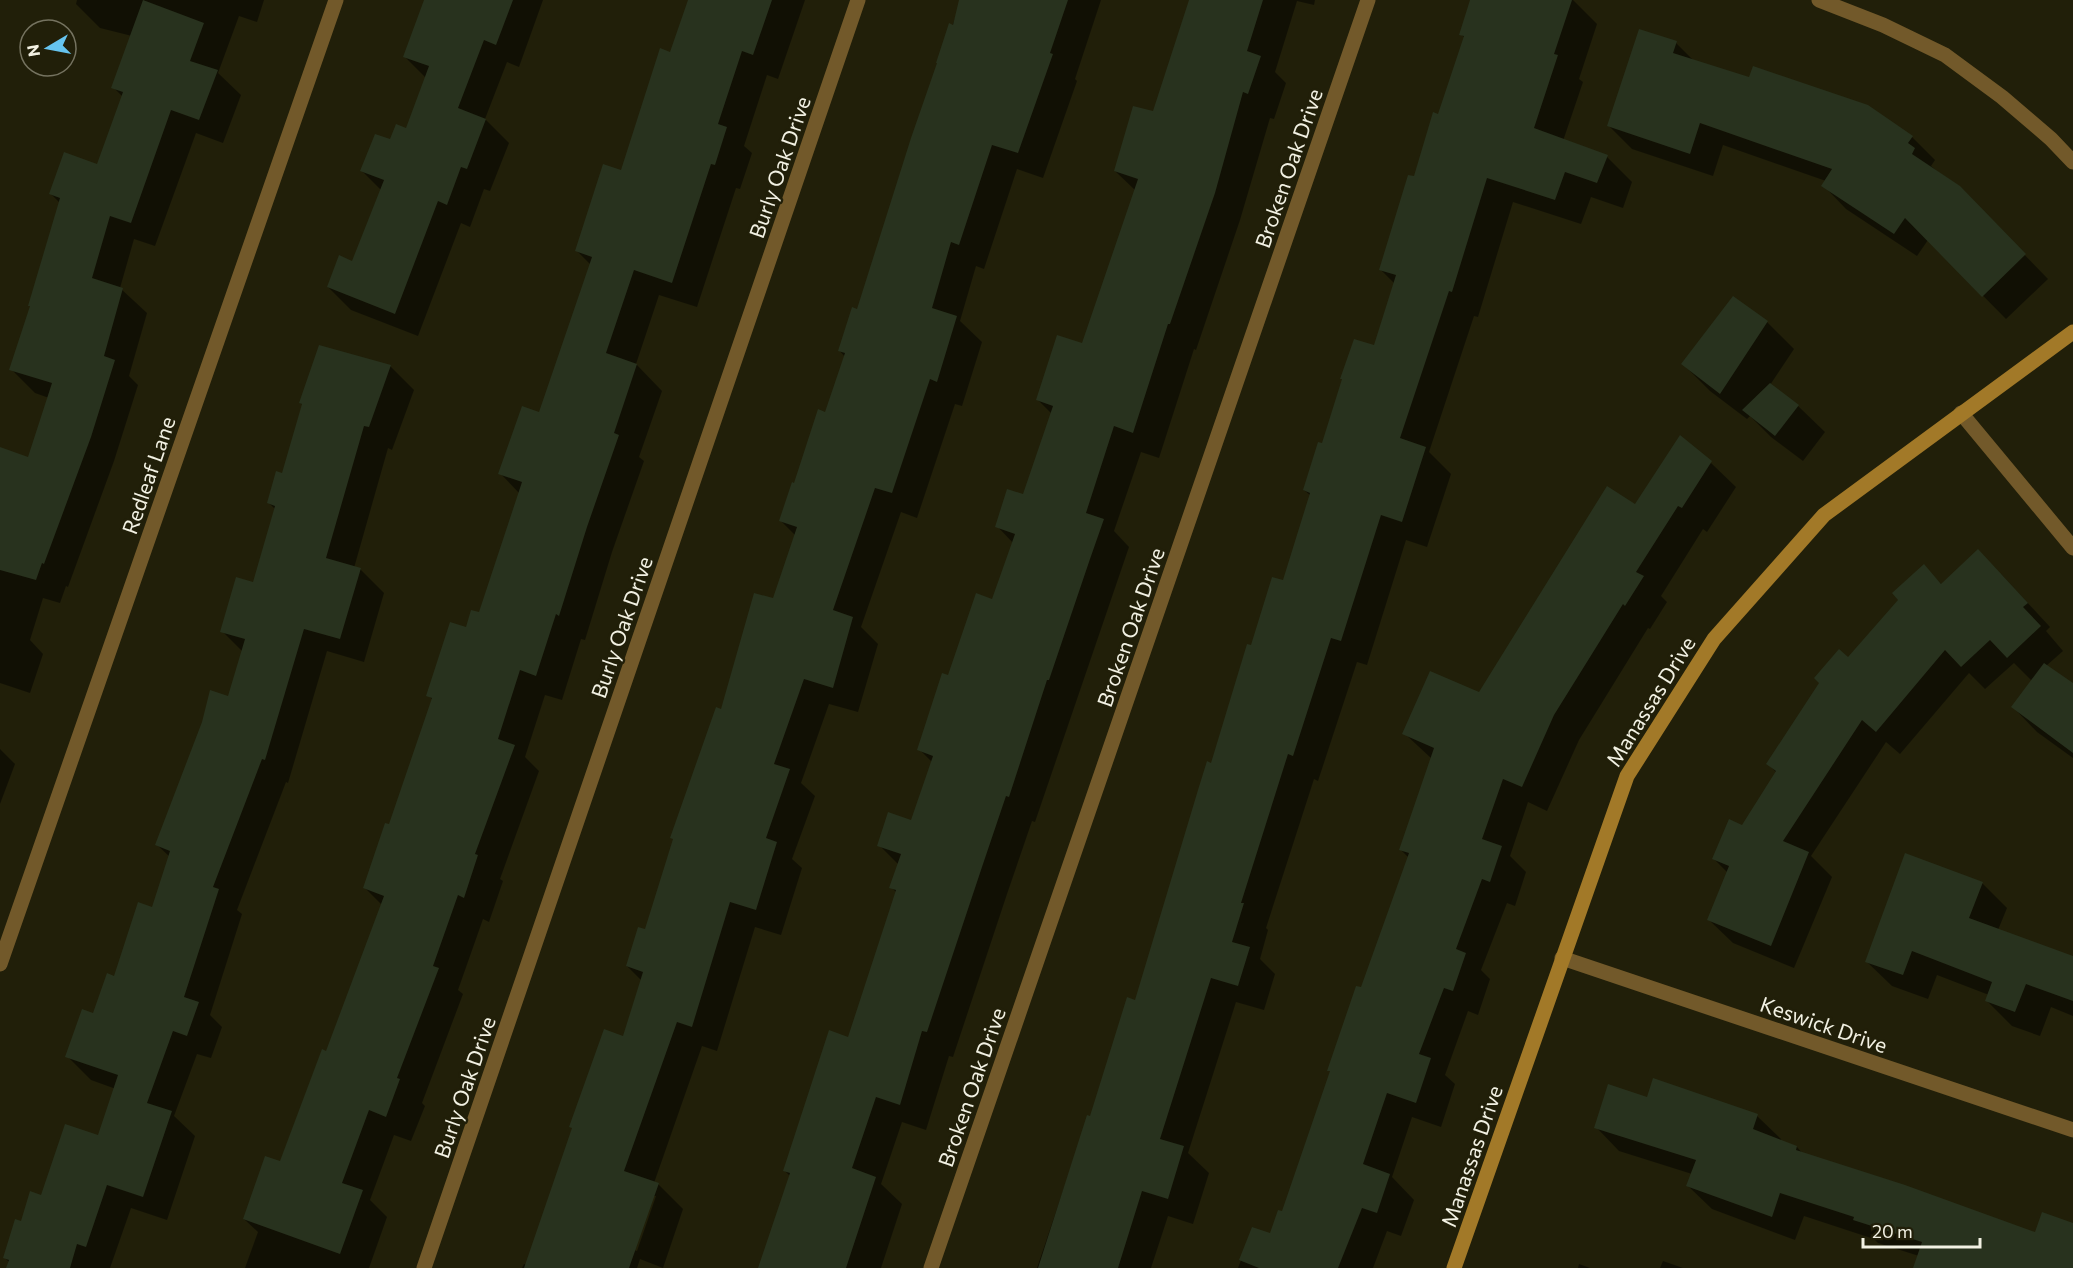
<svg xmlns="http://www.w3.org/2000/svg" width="2073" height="1268" font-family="Commissioner,sans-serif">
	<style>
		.shadow { fill: #0007; fill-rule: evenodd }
		.building { fill: #28321e }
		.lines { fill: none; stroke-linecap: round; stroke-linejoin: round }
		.street { stroke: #72592a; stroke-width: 15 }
		.secondary { stroke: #a27928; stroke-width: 15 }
		.labels { text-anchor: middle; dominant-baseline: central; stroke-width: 5; stroke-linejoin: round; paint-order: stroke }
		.street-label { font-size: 21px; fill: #f2f1e3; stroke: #211f09 }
	</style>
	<rect width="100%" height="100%" fill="#211f09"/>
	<path class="shadow" d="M77,0H264L257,22L239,16L218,73L241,95L223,143L196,133L155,246L134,239L120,288L147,313L129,376L138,385L114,461L68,587L66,586L60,603L43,598L30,640L43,654L30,693L0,683V449L29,459L49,398L35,393L11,369L31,306L60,203L51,194L98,166L123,97L113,87L132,36L100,28L76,4Z
		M430,0H543L519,67L507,62L485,119L509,143L490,191L484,189L470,227L461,223L418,336L351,310L328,287L353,263L381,190L362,171L391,141L407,130L426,78L405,57Z
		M690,0H805L778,79L767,75L744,146L752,153L740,189L736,188L697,307L659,295L636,364L662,391L639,457L644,461L612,552L585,640L581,639L562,700L545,695L525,757L539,771L500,879L503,881L489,922L483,919L458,990L463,994L422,1103L425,1106L411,1141L394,1135L370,1200L387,1217L369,1268H245L258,1232L244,1219L281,1163L327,1053L382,905L365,888L390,826L433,700L428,695L467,629L480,614L520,494L500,473L540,414L591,265L577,251L622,172L671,53Z
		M961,0H1101L1075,79L1077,81L1043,178L1017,169L984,269L976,266L960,321L982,342L962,406L955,404L917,518L901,512L861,627L878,644L858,712L829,704L801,783L815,796L792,859L802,868L781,935L755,927L717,1051L702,1046L654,1183L658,1184L683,1209L663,1268L640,1259L637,1268H522L524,1264L527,1265L624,1038L642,981L627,966L646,931L722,711L774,600L796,536L781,521L826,414L845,357L839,350L858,311ZM652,1196H656L637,1251L634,1250Z
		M1191,0H1315L1314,5L1297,1L1275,72L1286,83L1274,119L1270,118L1240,220L1196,350L1194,349L1159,458L1141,452L1114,531L1129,547L1035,822L1032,821L1007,894L953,1057L949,1056L926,1130L902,1122L881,1184L902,1204L881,1268H760L790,1176L784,1170L849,1038L897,893L891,887L899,865L879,845L912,822L932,762L919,749L949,677L993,601L1013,543L997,526L1024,496L1052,414L1038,400L1083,345L1136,191L1115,171L1154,113Z
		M1472,0H1573L1597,24L1579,79L1583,82L1563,141L1607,157L1632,182L1623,208L1591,197L1581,224L1513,202L1478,317L1474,316L1429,452L1451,474L1427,547L1406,540L1367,665L1357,662L1318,781L1314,779L1266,928L1268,930L1260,959L1275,974L1264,1010L1236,1002L1188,1153L1209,1173L1193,1224L1168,1216L1151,1268H1037L1088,1117L1090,1118L1136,1002L1252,647L1284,582L1311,496L1304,490L1323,445L1375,347L1395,284L1380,269L1439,115L1465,38L1461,34Z
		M1676,43L1694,61L1750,79L1867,107L1912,137L1935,160L1931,166L1983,212L2048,279L2006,319L1928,240L1917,256L1846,209L1823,185L1826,181L1723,145L1713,176L1632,149L1609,126Z
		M1767,322L1794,349L1770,385L1798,406L1825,432L1803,461L1771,437L1750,416L1747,419L1710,391L1683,364Z
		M390,366L414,390L392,450L388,448L354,568L360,569L384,593L364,662L327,651L288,783L286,782L237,910L242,914L210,1015L222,1027L211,1058L197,1054L174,1116L195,1136L167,1220L131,1208L110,1268H7L9,1262L5,1258L22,1223L42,1197L99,1137L116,1089L91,1080L67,1056L115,978L153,909L170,857L156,844L229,698L243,652L222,631L254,584L276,510L269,503L283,475L303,405L300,403Z
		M1711,463L1736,487L1707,532L1703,529L1661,596L1667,602L1650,629L1648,628L1579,740L1547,811L1528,802L1510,856L1526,872L1515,906L1507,903L1481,970L1490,979L1478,1015L1468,1011L1445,1075L1455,1084L1441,1127L1412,1117L1392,1177L1414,1200L1401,1236L1387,1231L1373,1268H1238L1253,1229L1271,1235L1283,1213L1331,1072L1329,1070L1362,989L1409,858L1400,849L1432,759L1404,733L1479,694L1636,506Z
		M1924,566L1942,585L2001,574L2050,627L2046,631L2063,651L2046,666L2073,685V758L2037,732L2013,707L2032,681L2014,663L1985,689L1969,673L1900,754L1886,742L1811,856L1832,877L1794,968L1733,943L1709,920L1728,873L1714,859L1743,826L1777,773L1768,764L1848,660L1900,600Z
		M0,749L15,764L0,804Z
		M1982,883L2007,908L1998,930L2073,957V1016L2051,1007L2040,1036L2012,1026L1987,1001L1989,995L1937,975L1928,999L1892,986L1867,962Z
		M1648,1099L1757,1116L1781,1139L1780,1141L1797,1147L1803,1154L2036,1234L2073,1224V1268H1915L1919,1256L1878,1243L1874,1239L1804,1216L1795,1240L1712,1209L1688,1186L1692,1174L1619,1151L1596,1127Z
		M1663,1261L1683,1268H1660Z
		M1579,1264L1590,1268H1578Z"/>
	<path class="building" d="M143,0L204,23L190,61L218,70L199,120L171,110L131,223L110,216L92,278L123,288L104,356L115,360L91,437L44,564L42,563L36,580L0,570V447L28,457L52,383L9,370L30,306H28L60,198L49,194L64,152L97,164L123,92L111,88Z
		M424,0H513L496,45L484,40L458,108L486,119L467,169L461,167L447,205L438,201L395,314L327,287L339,255L352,261L384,180L360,171L375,134L390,139L396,124L406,128L429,66L403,57Z
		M688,0H772L753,55L742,51L718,124L727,127L715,165L711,164L672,283L634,270L606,353L637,364L614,433L619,435L587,527L559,616L556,614L536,676L520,670L498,739L515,745L475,854L478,855L464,898L458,895L433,966L439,968L397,1078L400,1079L386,1117L369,1110L342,1183L363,1190L340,1254L243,1219L265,1156L280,1161L322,1049L326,1051L384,896L363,888L385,823L389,824L432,698L426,696L450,622L466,627L471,610L479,612L522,482L498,474L522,406L539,412L592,257L575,251L603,164L621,170L660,48L670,52Z
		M959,0H1068L1050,53L1053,54L1018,153L992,145L959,245L951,242L932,308L957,316L937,382L930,379L892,493L875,488L833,610L853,617L833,688L804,679L774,764L790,769L766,838L777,842L756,910L730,902L692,1027L677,1022L624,1171L659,1183L629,1268H524L572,1128L569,1127L604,1029L623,1036L643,972L626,966L638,927L645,929L673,839L670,838L716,707L721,709L754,593L773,598L797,527L779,521L792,482L794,483L818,409L825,412L845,353L838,351L852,307L857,309L911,138L937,63H936L949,23L953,25Z
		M1189,0H1263L1247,51L1261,56L1248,94L1243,92L1215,193L1170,324H1168L1133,433L1114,426L1086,513L1104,519L1090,559L1049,680H1047L1009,797L1006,796L982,867L927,1032L922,1031L900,1105L876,1097L852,1168L876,1177L846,1268H758L790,1173L783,1171L829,1030L848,1037L896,890L889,888L901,854L877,846L888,812L911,820L933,756L917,750L942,673L948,675L976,593L992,599L1015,534L995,527L1007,489L1023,494L1053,406L1036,400L1057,335L1082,343L1138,179L1114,171L1133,106L1153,111Z
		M1470,0H1572L1554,54L1558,55L1534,128L1608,155L1597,183L1565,172L1555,200L1487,178L1452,292L1449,291L1400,438L1426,447L1402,522L1381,515L1341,641L1331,638L1293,756L1288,754L1241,903H1244L1232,942L1250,947L1238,986L1211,978L1160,1139L1184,1146L1168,1199L1142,1191L1118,1268H1038L1087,1115L1090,1116L1127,997L1135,1000L1198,790L1207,761L1211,763L1247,644L1251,645L1272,577L1283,580L1310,493L1303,490L1318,442L1322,443L1342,379H1340L1354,339L1374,345L1396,275L1379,270L1408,175L1414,176L1433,112L1438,114L1464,36L1459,35Z
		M1639,29L1677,41L1673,53L1749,77L1753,66L1868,105L1913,136L1908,143L1915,148L1912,154L1960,186L2026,254L1982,297L1905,218L1894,234L1821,186L1832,169L1700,123L1690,154L1607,126Z
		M1733,296L1768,321L1720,394L1681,364Z
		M319,345L391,365L369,427L364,426L326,558L361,568L340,639L304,629L265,760L262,759L213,887L219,889L184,997L199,1002L187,1036L173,1031L147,1103L172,1111L143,1197L107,1185L86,1247L77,1244L70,1268H6L9,1260L3,1258L15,1219L21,1221L30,1191L41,1195L65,1124L98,1135L118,1075L65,1057L82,1009L93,1013L107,973L114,976L138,902L152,907L170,851L155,845L202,722L210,690L228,696L245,639L220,632L236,577L253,582L275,506L267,503L276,471L282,473L302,404L299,403Z
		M1770,383L1799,405L1775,436L1742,410Z
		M1680,435L1712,461L1682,508L1678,506L1636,572L1644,576L1625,606L1623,604L1554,715L1522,787L1503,779L1482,839L1502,846L1490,882L1482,879L1456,949L1466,953L1453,991L1444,988L1419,1054L1431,1058L1416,1103L1387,1093L1363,1164L1390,1174L1377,1213L1362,1208L1338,1268H1259L1239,1260L1252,1227L1270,1233L1278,1210L1282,1211L1330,1071H1327L1356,986L1361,987L1409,853L1399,850L1434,748L1402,734L1430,671L1479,692L1607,486L1635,504Z
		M1978,549L2028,603L2023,607L2041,626L2007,658L1990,640L1961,667L1945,650L1876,732L1862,720L1783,841L1809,852L1771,946L1707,920L1729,866L1712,859L1729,819L1742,825L1776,771L1766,764L1819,683L1814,678L1839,649L1848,657L1898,600L1892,593L1924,564L1941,584Z
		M2044,663L2073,683V753L2011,707Z
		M1905,853L1983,882L1969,918L2073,956V1001L2026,984L2015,1012L1985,1001L1992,982L1912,951L1903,975L1865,962Z
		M1653,1078L1758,1114L1753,1129L1797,1146L1796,1150L1905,1185L2035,1232L2042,1212L2073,1223V1268H1913L1922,1242L1853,1220L1854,1217L1780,1193L1772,1217L1686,1186L1696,1160L1594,1128L1608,1084L1647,1097Z"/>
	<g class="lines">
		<path class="street" d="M1819,0L1883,25L1945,55L2002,97L2051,139L2073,162
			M1961,413L2073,548
			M1562,958L2073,1130
			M0,964L336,0
			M424,1268L858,0
			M931,1268L1368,0"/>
		<path class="secondary" d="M1454,1268L1627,776L1714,639L1824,515L2073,332"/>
	</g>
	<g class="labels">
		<g class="street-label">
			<text transform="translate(779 167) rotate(-71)">Burly Oak Drive</text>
			<text transform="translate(1288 168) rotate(-71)">Broken Oak Drive</text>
			<text transform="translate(148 475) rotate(-71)">Redleaf Lane</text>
			<text transform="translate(621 627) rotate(-71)">Burly Oak Drive</text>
			<text transform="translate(1130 627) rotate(-71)">Broken Oak Drive</text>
			<text transform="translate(1650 701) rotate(-58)">Manassas Drive</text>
			<text transform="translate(1824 1024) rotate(19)">Keswick Drive</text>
			<text transform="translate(464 1087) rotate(-71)">Burly Oak Drive</text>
			<text transform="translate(971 1087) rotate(-71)">Broken Oak Drive</text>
			<text transform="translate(1471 1156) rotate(-71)">Manassas Drive</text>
		</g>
	</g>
	<g transform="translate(48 48) rotate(260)"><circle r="28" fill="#211f09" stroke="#757360" stroke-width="1.5"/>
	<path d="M0-4.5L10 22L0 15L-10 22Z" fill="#66c4ef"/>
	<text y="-9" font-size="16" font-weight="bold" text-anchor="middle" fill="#f2f1e3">N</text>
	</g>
	<path d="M1863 1238v9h117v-9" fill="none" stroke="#f2f1e3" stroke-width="3"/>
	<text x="1872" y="1238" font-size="18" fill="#f2f1e3" stroke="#211f09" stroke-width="4.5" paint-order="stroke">20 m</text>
</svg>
